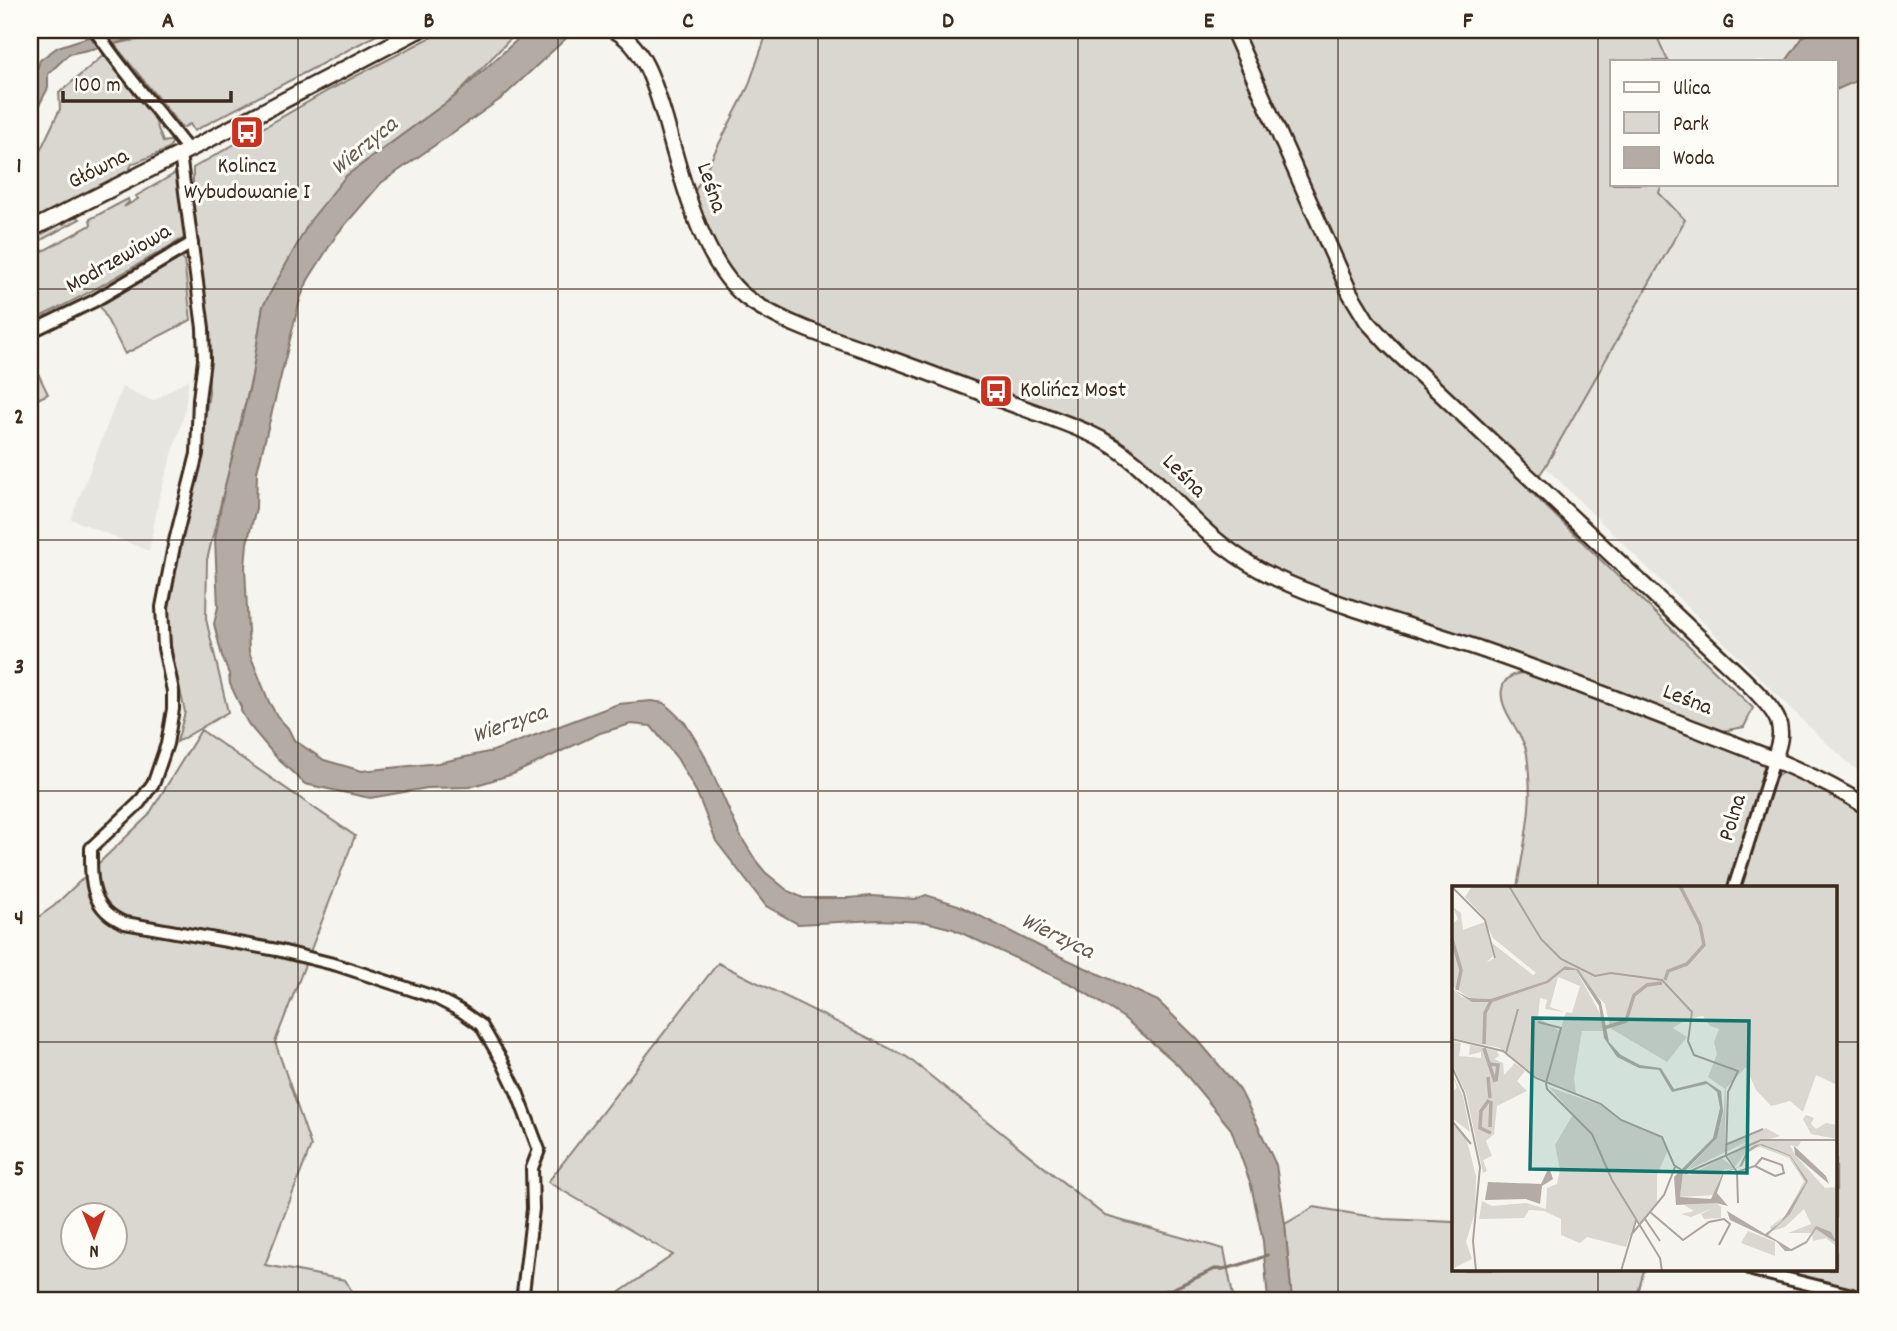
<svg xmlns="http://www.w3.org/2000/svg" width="1897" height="1331" font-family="Dekko,sans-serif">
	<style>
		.built { fill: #e7e5df }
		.green { fill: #dad6d0; stroke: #8a8077; stroke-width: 2; fill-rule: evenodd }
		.water { fill: #b4aca4; stroke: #84786e; stroke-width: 2 }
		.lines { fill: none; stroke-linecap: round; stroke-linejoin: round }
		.stream { stroke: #84786e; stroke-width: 3.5 }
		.street-casing { stroke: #3b2a1e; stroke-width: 16 }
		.secondary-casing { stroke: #3b2a1e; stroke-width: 19 }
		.street { stroke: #fdfcf7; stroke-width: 10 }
		.secondary { stroke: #fdfcf7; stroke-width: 14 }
		.grid { fill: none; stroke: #3b2a1e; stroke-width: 2; stroke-opacity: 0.55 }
		.labels { text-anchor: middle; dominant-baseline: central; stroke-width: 6; stroke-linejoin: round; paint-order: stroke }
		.poi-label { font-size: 23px; fill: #3b2a1e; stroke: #fdfcf7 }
		.street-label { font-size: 23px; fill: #3b2a1e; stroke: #fdfcf7 }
		.water-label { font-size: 24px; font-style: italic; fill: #65584d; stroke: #fdfcf7 }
		.inset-river { fill: none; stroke: #b4aca4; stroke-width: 3.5 }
		.inset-road { fill: none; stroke: #aba39b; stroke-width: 2 }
		.view { fill: #0f766e; fill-opacity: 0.15; stroke: #0f766e; stroke-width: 3.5 }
		.inset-edge { fill: none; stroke: #3b2a1e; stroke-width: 3.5 }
		.neatline { fill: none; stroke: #3b2a1e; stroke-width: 2.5 }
		.grid-label { font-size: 23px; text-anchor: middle; font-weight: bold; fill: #3b2a1e }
	</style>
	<rect width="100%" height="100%" fill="#f5f4ee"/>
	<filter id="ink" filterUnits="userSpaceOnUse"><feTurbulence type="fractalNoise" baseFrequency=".0143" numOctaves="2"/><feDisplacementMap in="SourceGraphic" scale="14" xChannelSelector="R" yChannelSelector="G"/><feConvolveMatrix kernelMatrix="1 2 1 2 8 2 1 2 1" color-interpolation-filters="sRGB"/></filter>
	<g filter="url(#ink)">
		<path class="built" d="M1656,30H1867V779L1820,737L1545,467L1686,220L1660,193L1663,184H1836V61H1670Z
			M189,379L184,415L159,498L149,551L71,519L122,387L153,401Z"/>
		<path class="green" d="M189,30H386L194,131L190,124L182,128L114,44Z
			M445,30H519L454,97L346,176L263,306L252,376L207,560L206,619L228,712L177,742L185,712L173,658L167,618L172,577L195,483L209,393L208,349L193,251V168L329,90Z
			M768,30H1654L1668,61H1612V184H1662L1659,193L1685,220L1545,467L1529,490L1753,708L1744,727L1717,732L1343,598L1266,568L1227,542L1140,456L1104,433L797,318C781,310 763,303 749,292C717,269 707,228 694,193L748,87Z
			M104,55L128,81L153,115L163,142L173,140L169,149L132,164L126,175L45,218L30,220V172L60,109L59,93Z
			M178,172L185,239H182C132,268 83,298 30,321V258L91,225L90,219L128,199L129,202L124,207L138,199L136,196Z
			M73,214L80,219L30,246V237L59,222L64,224Z
			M181,258L184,260L191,320L125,354L100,306Z
			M30,357L48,394L30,403Z
			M1532,672L1765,762L1744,848L1730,888H1517C1521,862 1527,835 1529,808C1531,791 1529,771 1527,754C1525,734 1498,711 1502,689C1505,674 1519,673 1532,672Z
			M201,730L355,836L275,1042L311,1146L265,1265L345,1280L358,1301H30V923L54,906L148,816ZM74,1216H116V1258H74Z
			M1784,772L1809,782L1867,813V1301H1855L1852,1292L1766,1270H1836V888H1741L1774,777Z
			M718,963L907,1057L1105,1216L1224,1249L1234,1301H607L673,1255L548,1182Z
			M1314,1207L1384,1219L1454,1222V1270H1644L1636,1301H1292L1285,1224Z"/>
		<path class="water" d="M110,30H159L111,45L69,54L48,74V88L32,119L34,142L30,154V93L40,60L58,47Z
			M528,30H575L502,98L381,183L337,234L308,280L300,299L257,472L256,508L247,543L245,567L249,652L269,702L277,716L288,728L294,740L324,760L362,771L438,763L493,751L618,704L651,701L664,703L685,723L703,752L740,835L756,861L765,872L788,891L803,898H848L872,896L916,899L926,895L958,905L1053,953L1158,1001L1198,1040L1240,1090L1257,1124L1276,1165L1285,1224L1292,1301H1268L1263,1241L1251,1185L1231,1129L1178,1065L1124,1018L1073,985L953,929L926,922L878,920L798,924L766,906L716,841L697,793L677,758L651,726L631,724L600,733L513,774L470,787L427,788L370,798L305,784L277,758L249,725L241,711V707L230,684L229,674L222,656L214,624L218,607L215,539L224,490L251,382L263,306L310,221L346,176L454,97Z
			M1808,30H1867V76L1836,90V61H1786Z"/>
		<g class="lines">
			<path class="stream" d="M1135,1301L1172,1289L1215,1269C1225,1271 1256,1260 1267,1255"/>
			<g class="street-casing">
				<path id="street" d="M95,30C123,72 157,109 188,150
					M180,154L203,328L204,360L199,399L197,454L175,541L162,607L164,648L173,691V709L167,744L154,782L139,803L91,848C91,882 90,909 125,923L277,950L337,965L434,997L461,1011L481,1025L502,1061L517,1092L539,1150L532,1168L533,1209L522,1301
					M30,332L94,301L192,243
					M1734,888L1774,760
					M1752,1270L1852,1295"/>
			</g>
			<g class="secondary-casing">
				<path id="secondary" d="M614,30C646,47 656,90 666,122C681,176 703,269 751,301C790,327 837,340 880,355C922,370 963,386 1004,401C1033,412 1063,421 1091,434C1133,453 1160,487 1192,518C1220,546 1251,568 1287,583C1352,611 1420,628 1486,651C1555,675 1622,701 1690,727C1750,750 1813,772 1867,807
					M1233,30L1350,293L1367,321L1388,344L1721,658C1735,671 1772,704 1778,721C1783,735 1778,747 1774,760
					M30,230L208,140L419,30"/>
			</g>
			<use href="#street" class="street"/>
			<use href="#secondary" class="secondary"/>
		</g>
	</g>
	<path class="grid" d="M298,30V1301M558,30V1301M818,30V1301M1078,30V1301M1338,30V1301M1598,30V888M30,289H1867M30,540H1867M30,791H1867M30,1042H1454M1836,1042H1867M1598,1270V1301"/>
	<defs>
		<g id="bus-square" transform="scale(1.75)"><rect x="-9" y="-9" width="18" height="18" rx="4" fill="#c8321e" stroke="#fdfcf7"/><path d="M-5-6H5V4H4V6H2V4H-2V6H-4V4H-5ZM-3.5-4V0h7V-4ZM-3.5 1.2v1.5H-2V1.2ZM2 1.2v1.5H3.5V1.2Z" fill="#fff"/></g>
	</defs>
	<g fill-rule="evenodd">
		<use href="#bus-square" x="247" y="132"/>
		<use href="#bus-square" x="996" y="391"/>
	</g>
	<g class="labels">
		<g class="poi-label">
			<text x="247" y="167">Kolincz<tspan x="247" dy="26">Wybudowanie I</tspan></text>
			<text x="1020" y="391" text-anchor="start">Kolińcz Most</text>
		</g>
		<g class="street-label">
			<text transform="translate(99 170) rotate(-27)">Główna</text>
			<text transform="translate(710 188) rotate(71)">Leśna</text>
			<text transform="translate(119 260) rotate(-30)">Modrzewiowa</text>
			<text transform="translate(1183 477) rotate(45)">Leśna</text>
			<text transform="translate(1687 701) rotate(21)">Leśna</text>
			<text transform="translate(1734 818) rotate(-73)">Polna</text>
		</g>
		<g class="water-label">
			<text transform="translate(365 147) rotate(-39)">Wierzyca</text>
			<text transform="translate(510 725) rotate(-19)">Wierzyca</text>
			<text transform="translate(1057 937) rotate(26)">Wierzyca</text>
		</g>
	</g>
	<g transform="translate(1452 886)">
		<rect width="385" height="385" fill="#f5f4ee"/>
		<path d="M20,0H385V199L364,189L351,226L338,215L319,220L304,204L294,181L274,202L273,259L314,242L328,250L286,262L303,252L234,285L265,252L272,223L273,203L256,191L265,168L262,156L267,143L258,140L251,130L235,133L221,142L235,151L215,176L158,142L153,118L133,98L126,83L113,80L94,95L38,113L17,112L0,100V39L6,33L1,21L9,27L11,44L33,36L41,70L34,77L44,71L40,57L81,89L84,87L41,52L30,29L13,11ZM112,84H124L150,131L151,145H130L122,192L124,207L83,190L48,162L0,152V103L10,111L41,116L96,97ZM106,91L128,100L120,127L114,126L108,145L86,132L88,112L95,114L93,123L112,126L98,121ZM0,155L9,157L7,170L29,172V166L17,169L18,159L45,165L47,170L42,173L51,177L52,189L63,177L73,185L65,195L75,205L45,220L42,248L34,255L40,270L31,274L35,285L31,287L14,207L0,178ZM0,187L11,210L18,246L0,232V206L5,202ZM97,201L151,220L166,233L210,252L216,264L205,289V316L188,337L184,331L174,361L135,351L128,357L109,349V333L92,325L77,324L72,332L27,333L30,315L40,320L74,317L94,323L95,302L105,298L108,284L103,259L121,228ZM354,229L362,232L359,238L364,243L374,237L385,239V253L359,248L351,233ZM0,238L14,251L24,290L23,326L14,356L20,373L0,383ZM307,255H349L346,261L338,259L343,269L373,302L385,301V361L374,352L361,355L360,347H336L359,338L352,323L333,341L320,345L318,341L334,329L352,295L337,272L308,261L296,263L283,281L276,270ZM270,272L282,282L271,284L261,309L228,311L231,287L238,289ZM264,316L269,321V332L252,333L249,328L261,322L239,331L229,328L242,325L232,319ZM296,345L323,356V370L289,357Z" fill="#dad6d0" fill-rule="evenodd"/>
		<path d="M113,80L126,83L149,116L157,156L169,169L188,179L209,182L222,203L254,195L269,205L271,225L265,252L231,287L228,311L259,313L271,286L287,281L295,264L303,259L310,258L338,269L356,295L338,328L316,349L339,363L354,355L364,340L379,346L385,357L364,343L355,357L340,365H333L325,356L278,334L275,325L313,348L329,336L354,296L338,270L308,259L297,266L290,280L272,287L265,307L276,320L264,317L224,319L222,291L261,252L268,222L265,206L255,198L220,206L207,184L187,182L165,171L152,152L147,120L124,84H112L96,97L41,116H20L0,103L17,112L38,113L94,95ZM342,260L374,290L377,298L343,269ZM97,281L101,293L90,300L88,318L74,313L33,314L36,296L89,298Z" fill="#b4aca4"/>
		<path class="inset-river" d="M0,53L9,84L5,104M213,94L216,85L235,78L252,59L248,39L228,0M152,142L174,135L182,109L195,99L210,97M32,158L33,127L39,115M32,162L43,196M37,178L46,179L44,195M36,191L38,212M37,214L29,225L28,242L39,247M38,241L39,215"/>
		<path class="inset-road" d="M57,0L89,53L109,73L143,90L159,87L210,94L240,126L236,155L242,169L286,185L276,206L274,269M0,1L33,34L43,72M86,136L109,142L94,197M0,153L51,165L84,192L149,218L169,234L210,251L222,279L234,287L309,254H385M54,167L66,123M0,181L12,207L28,281L21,355L24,385M94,197L95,203L140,248L160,294L208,372L210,385M0,235L19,258M273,259L311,243M274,270L285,286L286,317M285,286L303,280L310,272L330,279L332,287L323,290L303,280M198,326L231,354L257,336L272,333L278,338L267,359M193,333L208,355M179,349L212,309L223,281M169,385L184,334"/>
		<path class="view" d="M81,132L297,135L295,287L78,283Z"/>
		<rect width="385" height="385" class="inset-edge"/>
	</g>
	<rect width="1897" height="1331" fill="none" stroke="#fdfcf7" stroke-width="77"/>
	<rect x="1610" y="60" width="228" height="126" fill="#fdfcf7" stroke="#afa8a0" stroke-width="2"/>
	<rect x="1624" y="82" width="35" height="10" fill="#fdfcf7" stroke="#afa8a0" stroke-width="2"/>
	<text x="1673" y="94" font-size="21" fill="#3b2a1e">Ulica</text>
	<rect x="1624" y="112" width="35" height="21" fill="#dad6d0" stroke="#afa8a0" stroke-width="2"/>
	<text x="1673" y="130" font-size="21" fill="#3b2a1e">Park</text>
	<rect x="1624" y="147" width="35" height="21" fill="#b4aca4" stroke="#afa8a0" stroke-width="2"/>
	<text x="1673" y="164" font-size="21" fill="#3b2a1e">Woda</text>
	<g transform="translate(94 1236) rotate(179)"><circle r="33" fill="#fdfcf7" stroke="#afa8a0" stroke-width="2"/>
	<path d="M0-5L12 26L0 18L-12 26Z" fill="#c8321e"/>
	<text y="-10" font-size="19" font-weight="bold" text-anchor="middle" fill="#3b2a1e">N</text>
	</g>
	<path d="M63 91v10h168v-10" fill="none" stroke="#3b2a1e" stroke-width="3.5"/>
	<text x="74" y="91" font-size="21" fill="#3b2a1e" stroke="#fdfcf7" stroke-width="5" paint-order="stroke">100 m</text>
	<rect x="38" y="38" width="1820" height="1254" class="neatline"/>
	<g class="grid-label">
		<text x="168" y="27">A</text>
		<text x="429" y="27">B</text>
		<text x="688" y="27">C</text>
		<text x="948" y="27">D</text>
		<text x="1209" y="27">E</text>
		<text x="1468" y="27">F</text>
		<text x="1728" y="27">G</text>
		<text x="19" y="172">1</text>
		<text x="19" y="423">2</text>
		<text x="19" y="673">3</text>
		<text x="19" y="924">4</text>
		<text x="19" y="1175">5</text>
	</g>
</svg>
